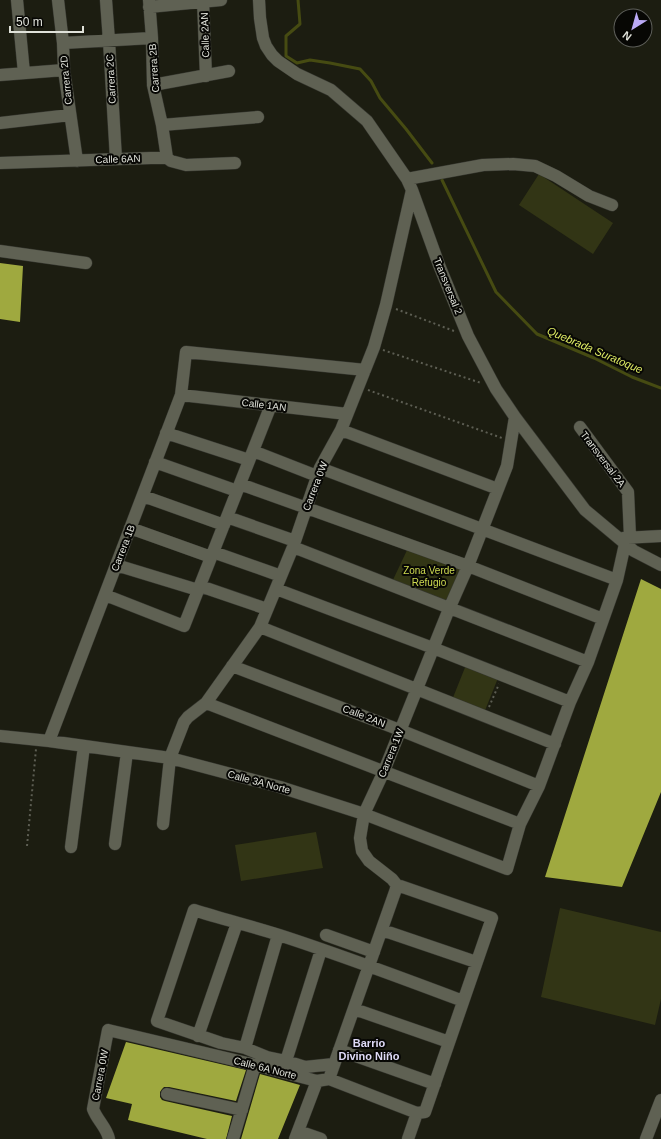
<svg xmlns="http://www.w3.org/2000/svg" width="661" height="1139" font-family="Helvetica,sans-serif">
	<style>
		.green { fill: #323515 }
		.lines { fill: none; stroke-linecap: round; stroke-linejoin: round }
		.stream { stroke: #464b12; stroke-width: 3 }
		.building { fill: #9fa93f }
		.minor-casing { stroke: #373831; stroke-width: 13 }
		.path { stroke: #5d5e53; stroke-width: 2; stroke-dasharray: 2 3; stroke-linecap: butt }
		.minor { stroke: #5f6153; stroke-width: 12 }
		.labels { text-anchor: middle; dominant-baseline: central; stroke-width: 4; stroke-linejoin: round; paint-order: stroke }
		.street-label { font-size: 10px; fill: #e0e2da; stroke: #070704 }
		.park-label { font-size: 10px; fill: #cfdb51; stroke: #070704 }
		.water-label { font-size: 11px; font-style: italic; fill: #dfec64; stroke: #070704 }
		.neighbourhood-label { font-size: 11px; font-weight: bold; fill: #dfdaf7; stroke: #070704 }
	</style>
	<rect width="100%" height="100%" fill="#1c1d11"/>
	<path class="green" d="M539,174L613,223L593,254L519,205Z
		M409,546L462,565L445,605L391,584Z
		M466,665L498,678L484,713L452,700Z
		M316,832L323,868L241,881L235,845Z
		M560,908L661,932V999L655,1025L541,997Z"/>
	<g class="lines">
		<path class="stream" d="M298,0L300,24L286,36V56L297,63L310,60L330,63L360,69L371,81L380,98L406,129L432,163
			M442,180L496,292L537,334L594,358L632,377L661,388"/>
	</g>
	<path class="building" d="M0,263L23,266L20,322L0,319Z
		M641,579L661,589V792L622,887L545,877Z
		M126,1042L246,1070L236,1101L169,1087H164L162,1089L160,1092V1097L162,1100L165,1101L232,1116L226,1139H207L128,1120L132,1104L106,1098Z
		M260,1074L300,1085L278,1139H241Z"/>
	<g class="lines">
		<g class="minor-casing">
			<path id="minor" d="M17,0L24,73
				M58,0L63,43L64,70L77,161
				M106,0L109,41L116,159
				M149,0L152,38L153,85L162,125L167,158
				M259,0L260,18L263,38L266,46L272,55L278,61L297,74L331,90L367,121L407,179L412,190L439,265L468,336L496,389L515,417L585,510L634,551L661,565
				M203,1L206,76
				M149,7L221,0
				M63,43L152,38
				M0,75L64,70
				M153,85L229,71
				M0,123L70,115
				M162,125L258,117
				M0,163L151,158H167L171,161L186,165L235,163
				M407,179L483,165L513,164L535,166L556,176L589,196L612,205
				M0,251L86,263
				M181,395L347,414
				M580,427L628,492L630,537
				M341,430L498,489
				M166,433L249,460
				M253,451L317,476
				M155,462L237,491
				M320,468L617,580
				M240,484L468,566L603,619
				M143,496L224,525
				M227,517L295,541
				M130,528L211,557
				M623,538L661,536
				M293,547L588,662
				M213,552L281,576
				M116,565L198,590
				M200,586L267,609
				M276,589L433,648L570,702
				M105,595L184,626L271,405
				M260,627L555,744
				M232,666L400,730L539,786
				M206,703L520,824
				M0,736L49,741L170,758L280,787L364,814L507,869L520,824L539,786L570,702L588,662L617,580L625,544
				M49,741L181,395L186,352L365,370
				M163,824L170,758L184,722L188,717L206,703L260,627L293,547L320,468L341,430L374,347L386,305L412,190
				M115,844L127,752
				M71,847L84,746
				M382,930L476,962
				M326,935L374,952
				M354,1009L449,1042
				M198,1036L237,923
				M245,1048L278,935
				M339,1050L435,1084
				M286,1061L321,950
				M334,1064L305,1067L286,1061L267,1057L245,1048L221,1043L157,1021L194,910C222,919 251,926 279,935C341,955 402,978 463,1001
				M329,1079L396,889V884L392,879L369,861L362,851L360,838L364,814L384,771L449,609L468,566L507,466L515,417
				M167,1094L242,1110
				M298,1131L321,1139
				M109,1139C107,1128 97,1120 93,1109L108,1030L255,1065L317,1081L329,1079L417,1113L425,1112L492,918L400,886L396,889
				M233,1139L255,1065
				M295,1139L317,1081
				M408,1139L417,1113
				M646,1139L661,1100"/>
		</g>
		<path class="path" d="M396,309L454,331
			M383,350L481,383
			M368,390L502,438
			M489,707L499,684
			M27,846L36,749"/>
		<use href="#minor" class="minor"/>
	</g>
	<g class="labels">
		<g class="street-label">
			<text transform="translate(205 35) rotate(-92)">Calle 2AN</text>
			<text transform="translate(154 68) rotate(-94)">Carrera 2B</text>
			<text transform="translate(111 79) rotate(-93)">Carrera 2C</text>
			<text transform="translate(66 80) rotate(-96)">Carrera 2D</text>
			<text transform="translate(118 159) rotate(-2)">Calle 6AN</text>
			<text transform="translate(448 286) rotate(68)">Transversal 2</text>
			<text transform="translate(264 405) rotate(7)">Calle 1AN</text>
			<text transform="translate(603 459) rotate(53)">Transversal 2A</text>
			<text transform="translate(315 486) rotate(-69)">Carrera 0W</text>
			<text transform="translate(123 548) rotate(-69)">Carrera 1B</text>
			<text transform="translate(364 716) rotate(21)">Calle 2AN</text>
			<text transform="translate(391 753) rotate(-68)">Carrera 1W</text>
			<text transform="translate(259 782) rotate(15)">Calle 3A Norte</text>
			<text transform="translate(265 1068) rotate(14)">Calle 6A Norte</text>
			<text transform="translate(100 1075) rotate(-79)">Carrera 0W</text>
		</g>
		<g class="park-label">
			<text x="429" y="570">Zona Verde<tspan x="429" dy="12">Refugio</tspan></text>
		</g>
		<g class="water-label">
			<text transform="translate(595 350) rotate(23)">Quebrada Suratoque</text>
		</g>
		<g class="neighbourhood-label">
			<text x="369" y="1043">Barrio<tspan x="369" dy="13">Divino Niño</tspan></text>
		</g>
	</g>
	<g transform="translate(633 28) rotate(217)"><circle r="19" fill="#070704" stroke="#5e5f5a"/>
	<path d="M0-3L7 15L0 10L-7 15Z" fill="#bbaaf6"/>
	<text y="-6" font-size="11" font-weight="bold" text-anchor="middle" fill="#e0e2da">N</text>
	</g>
	<path d="M10 26v6h73v-6" fill="none" stroke="#e0e2da" stroke-width="2"/>
	<text x="16" y="26" font-size="12" fill="#e0e2da" stroke="#070704" stroke-width="3" paint-order="stroke">50 m</text>
</svg>
